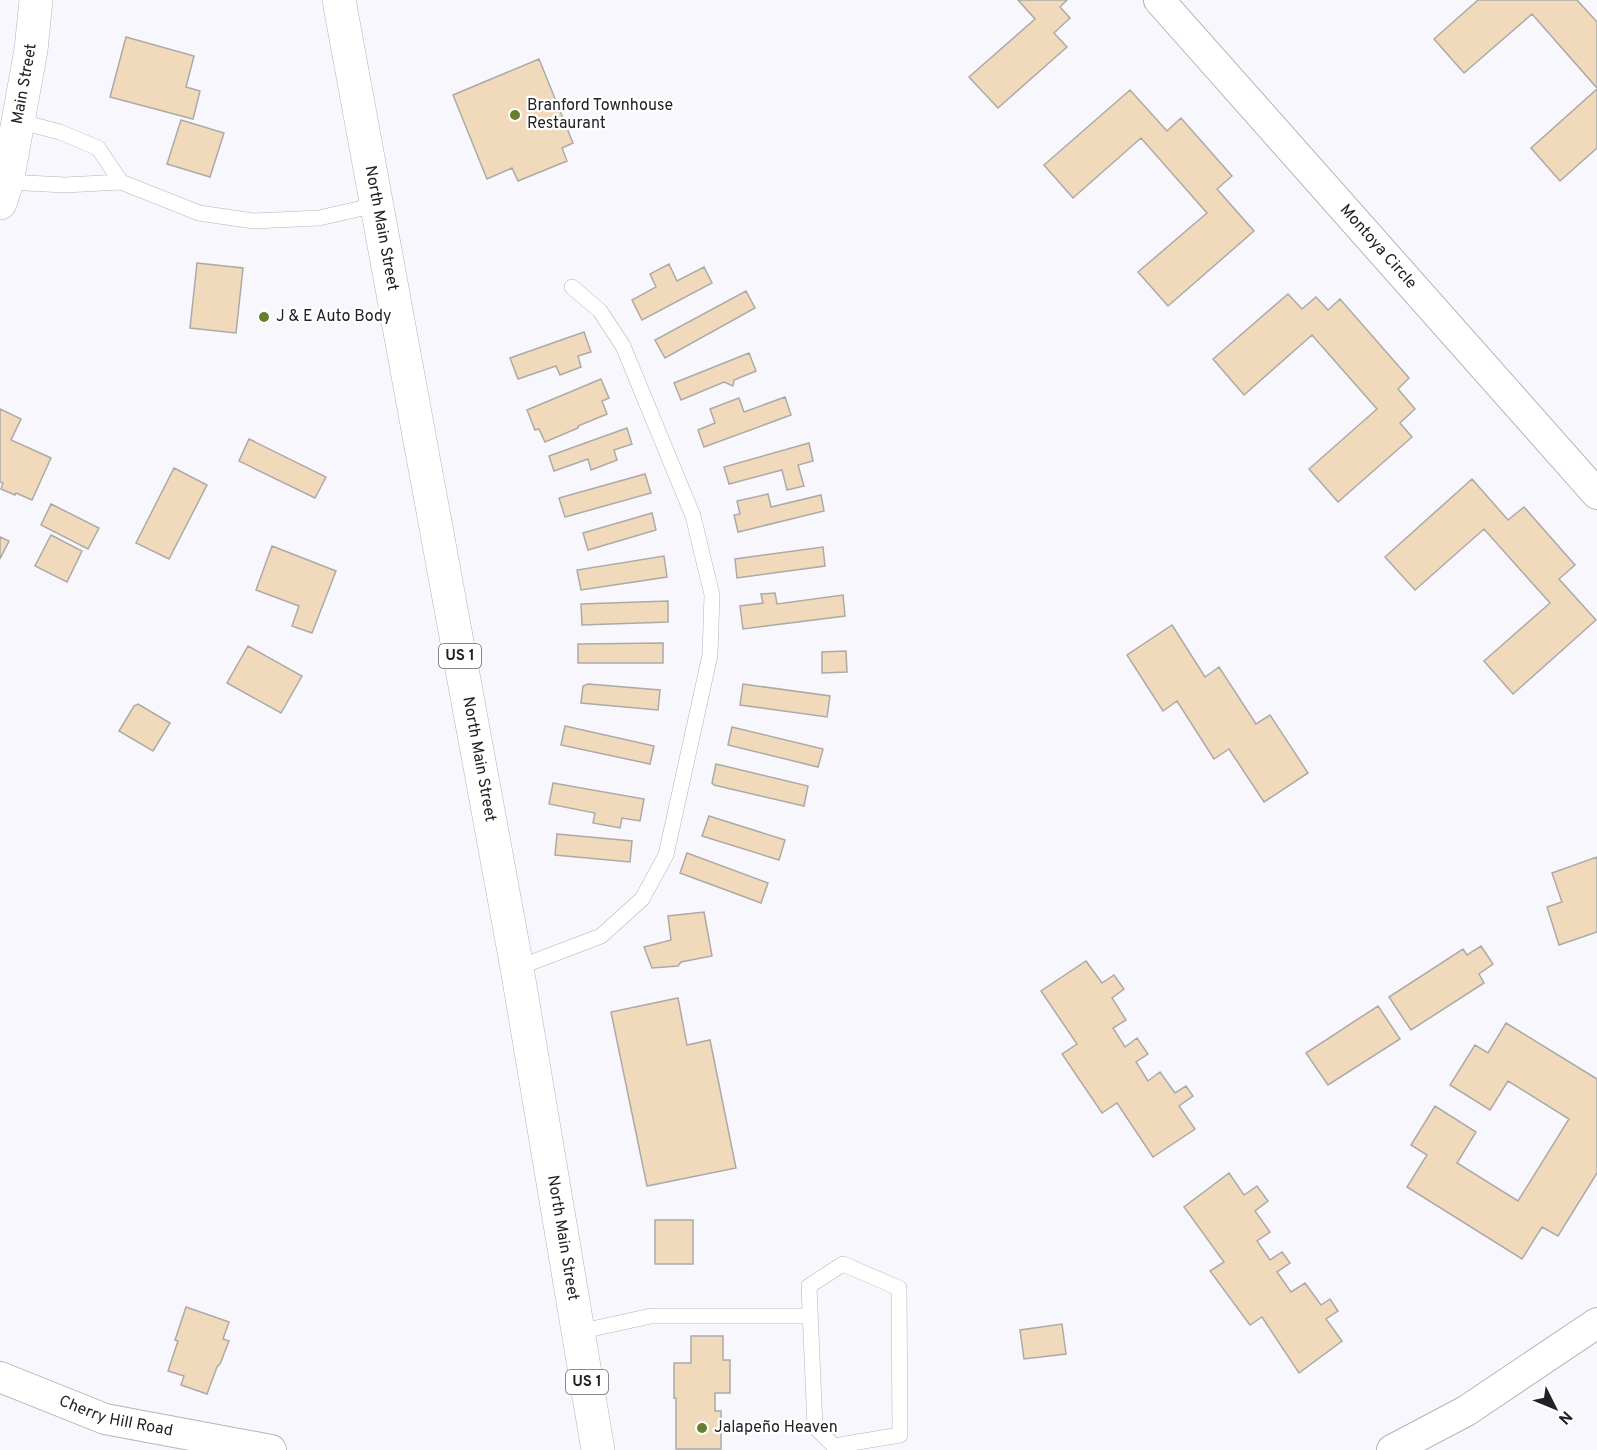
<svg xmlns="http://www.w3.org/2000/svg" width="1597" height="1450" font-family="Overpass,sans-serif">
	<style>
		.building { fill: #f1dabc; stroke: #adaaa5; stroke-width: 1.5 }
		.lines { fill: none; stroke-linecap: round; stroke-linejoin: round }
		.service-casing { stroke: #b4b4b9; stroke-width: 16 }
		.minor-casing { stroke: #b4b4b9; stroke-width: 32 }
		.secondary-casing { stroke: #b4b4b9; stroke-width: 34 }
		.primary-casing { stroke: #b4b4b9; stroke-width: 34 }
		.service { stroke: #fff; stroke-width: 15 }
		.minor { stroke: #fff; stroke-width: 30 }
		.secondary { stroke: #fff; stroke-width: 33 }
		.primary { stroke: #fff; stroke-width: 33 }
		.poi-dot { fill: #687e2f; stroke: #fff; stroke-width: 2 }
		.labels { text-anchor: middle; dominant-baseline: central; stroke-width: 4.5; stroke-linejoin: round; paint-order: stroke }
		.shield { fill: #fff; stroke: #646466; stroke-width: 1.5 }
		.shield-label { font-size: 15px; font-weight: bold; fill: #222224 }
		.street-label { font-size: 16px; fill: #222224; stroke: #fff }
		.poi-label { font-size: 16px; fill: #222224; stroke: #fff; text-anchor: start }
	</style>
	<rect width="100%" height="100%" fill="#f7f7fd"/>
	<path class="building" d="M1018,0H1067L1060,7L1070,18L1054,33L1067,47L998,108L969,77L1035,19Z
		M1478,0H1577L1597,22V88L1532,14L1464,73L1434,39Z
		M126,37L194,56L186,87L200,91L193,119L110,97Z
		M539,59L573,143L562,148L567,161L518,181L512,168L487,179L453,95Z
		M1597,89V148L1560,181L1531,148Z
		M1130,90L1167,131L1181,118L1232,176L1217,189L1254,231L1168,306L1138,272L1207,213L1141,138L1073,198L1044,165Z
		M181,120L224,133L210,177L167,164Z
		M197,263L243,268L236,333L190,328Z
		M669,264L677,281L704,267L712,283L642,320L632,300L656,287L650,274Z
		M746,291L755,308L665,358L655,340Z
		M1288,294L1302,309L1316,297L1328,310L1340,299L1409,378L1398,389L1415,409L1400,423L1412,437L1338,502L1309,469L1377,409L1312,335L1244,395L1213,359Z
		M584,332L591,352L578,356L581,367L560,375L556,366L518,379L510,358Z
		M749,353L756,371L734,380L733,386L724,382L681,400L674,383Z
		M601,379L609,398L602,401L607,414L578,426V428L545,442L539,429L535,430L527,410Z
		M785,397L791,415L704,447L698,430L715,423L710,409L739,398L744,412Z
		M0,409L21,419L11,440L51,458L32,500L16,493L15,495L1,489L3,483L0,482Z
		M627,428L632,444L614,450L617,460L591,470L588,459L554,471L549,456Z
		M249,439L326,477L315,498L239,461Z
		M809,443L813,461L798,465L804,486L787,490L782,470L729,484L724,467Z
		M174,468L207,485L169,559L136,543Z
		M645,474L651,493L565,517L559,498Z
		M1472,479L1508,520L1524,507L1575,565L1559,579L1596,620L1513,694L1484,661L1550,603L1484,529L1415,590L1385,557Z
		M768,494L771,507L821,495L824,511L738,532L734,515L740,514L737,501Z
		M51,504L99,528L88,549L41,525Z
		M652,513L656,530L588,550L583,533Z
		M51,535L82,551L67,582L35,566Z
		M0,537L9,541L0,559Z
		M272,546L336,571L312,633L292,626L299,606L256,590Z
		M823,547L825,566L737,578L735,559Z
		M664,556L667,577L581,590L577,570Z
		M775,593L777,604L843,595L845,616L743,629L740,606L763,603L761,594Z
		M668,601V622L582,625L581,604Z
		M1172,625L1205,677L1219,667L1256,724L1270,715L1308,773L1264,802L1229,749L1214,759L1177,701L1163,711L1127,655Z
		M663,643V663H578V644Z
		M248,646L302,676L281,713L227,683Z
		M846,651L847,672L822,673V652Z
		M588,684L660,690L658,710L581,703L583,686Z
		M743,684L830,696L827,717L740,705Z
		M138,704L170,723L153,751L119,731L134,706Z
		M565,726L654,746L650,764L561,745Z
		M732,727L823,749L818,767L728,745Z
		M716,764L808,786L804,806L714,785L712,783Z
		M553,783L644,799L640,821L622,818L620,828L593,823L595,813L549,804Z
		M709,816L785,840L779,860L702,836Z
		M557,834L632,841L630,862L555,855Z
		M687,853L768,883L761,903L680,873Z
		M1597,857V932L1559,945L1547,907L1562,902L1552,873Z
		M704,912L712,956L681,962L678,966L652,968L644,947L671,940L668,916Z
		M1481,946L1493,964L1479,974L1484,983L1411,1030L1389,997L1463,949L1467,955Z
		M1086,961L1102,983L1114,975L1124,989L1112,998L1126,1020L1113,1028L1125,1047L1137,1038L1148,1054L1136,1062L1148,1081L1160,1072L1175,1093L1186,1086L1193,1096L1179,1106L1195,1129L1153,1157L1117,1103L1102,1113L1062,1054L1077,1044L1041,991Z
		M678,998L687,1045L710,1040L736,1168L647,1186L611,1012Z
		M1378,1006L1400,1039L1328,1085L1306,1053Z
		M1506,1023L1597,1079V1173L1558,1236L1542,1227L1522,1259L1407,1187L1427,1155L1411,1145L1435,1106L1476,1132L1457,1163L1518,1201L1569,1119L1508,1081L1490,1110L1450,1085L1475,1045L1488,1053Z
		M1229,1173L1244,1195L1257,1186L1268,1201L1255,1211L1270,1232L1257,1241L1270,1260L1282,1252L1290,1263L1277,1272L1291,1292L1305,1283L1321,1305L1330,1299L1338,1311L1326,1319L1342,1341L1299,1373L1262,1317L1250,1325L1210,1271L1224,1262L1184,1207Z
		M655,1220H693V1264H655Z
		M186,1307L229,1322L223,1339L229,1341L220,1364L217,1367L207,1394L181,1385L184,1376L168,1371L178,1341L175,1340Z
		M1062,1324L1066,1354L1024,1359L1020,1330Z
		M691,1336H723V1360H730V1393H715V1411H721V1449H676V1398H674V1363H691Z"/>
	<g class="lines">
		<g class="service-casing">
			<path id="service" d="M18,121L60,132L98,148L121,182
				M7,182L65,185L121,182L199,213L254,221L319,218L376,205
				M517,968L601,936L642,899L666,855L710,655L712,595L693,516L623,346L600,311L572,287
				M843,1264L899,1288L900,1435L834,1446L815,1427L809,1286Z
				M578,1332L651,1316H810"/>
		</g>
		<g class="minor-casing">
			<g id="minor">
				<path id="s1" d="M1159,0L1597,494"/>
				<path id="s2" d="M0,1377L105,1419L271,1450"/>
				<path d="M1392,1450L1466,1411L1597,1323"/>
			</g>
		</g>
		<g class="secondary-casing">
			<g id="secondary">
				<path id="s3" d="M0,203L7,182L31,50L36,0"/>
			</g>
		</g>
		<g class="primary-casing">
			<g id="primary">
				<path id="s4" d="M339,0L517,968L598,1450"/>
			</g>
		</g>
		<use href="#service" class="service"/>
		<use href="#minor" class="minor"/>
		<use href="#secondary" class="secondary"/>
		<use href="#primary" class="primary"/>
	</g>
	<g class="poi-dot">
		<circle cx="515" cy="115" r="6"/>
		<circle cx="264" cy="317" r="6"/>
		<circle cx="702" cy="1428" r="6"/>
	</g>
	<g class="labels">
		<g class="shield">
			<rect x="439" y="644" width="42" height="24" rx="4.5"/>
			<rect x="566" y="1370" width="42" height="24" rx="4.5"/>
		</g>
		<g class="shield-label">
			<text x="460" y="656">US 1</text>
			<text x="587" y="1382">US 1</text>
		</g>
		<g class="street-label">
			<text stroke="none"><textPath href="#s3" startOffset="122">Main Street</textPath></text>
			<text stroke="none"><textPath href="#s4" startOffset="232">North Main Street</textPath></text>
			<text stroke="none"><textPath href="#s1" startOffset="330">Montoya Circle</textPath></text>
			<text stroke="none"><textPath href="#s4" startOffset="772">North Main Street</textPath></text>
			<text stroke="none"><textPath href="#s4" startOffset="1258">North Main Street</textPath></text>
			<text stroke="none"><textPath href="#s2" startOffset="123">Cherry Hill Road</textPath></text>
		</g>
		<g class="poi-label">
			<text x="527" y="106">Branford Townhouse<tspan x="527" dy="18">Restaurant</tspan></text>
			<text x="276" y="317">J &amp; E Auto Body</text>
			<text x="714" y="1428">Jalapeño Heaven</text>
		</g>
	</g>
	<g transform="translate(1555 1408) rotate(133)" stroke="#ffffff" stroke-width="4.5" paint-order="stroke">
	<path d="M0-4.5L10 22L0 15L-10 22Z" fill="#222224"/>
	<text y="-9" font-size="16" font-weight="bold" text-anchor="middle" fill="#222224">N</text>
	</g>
</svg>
